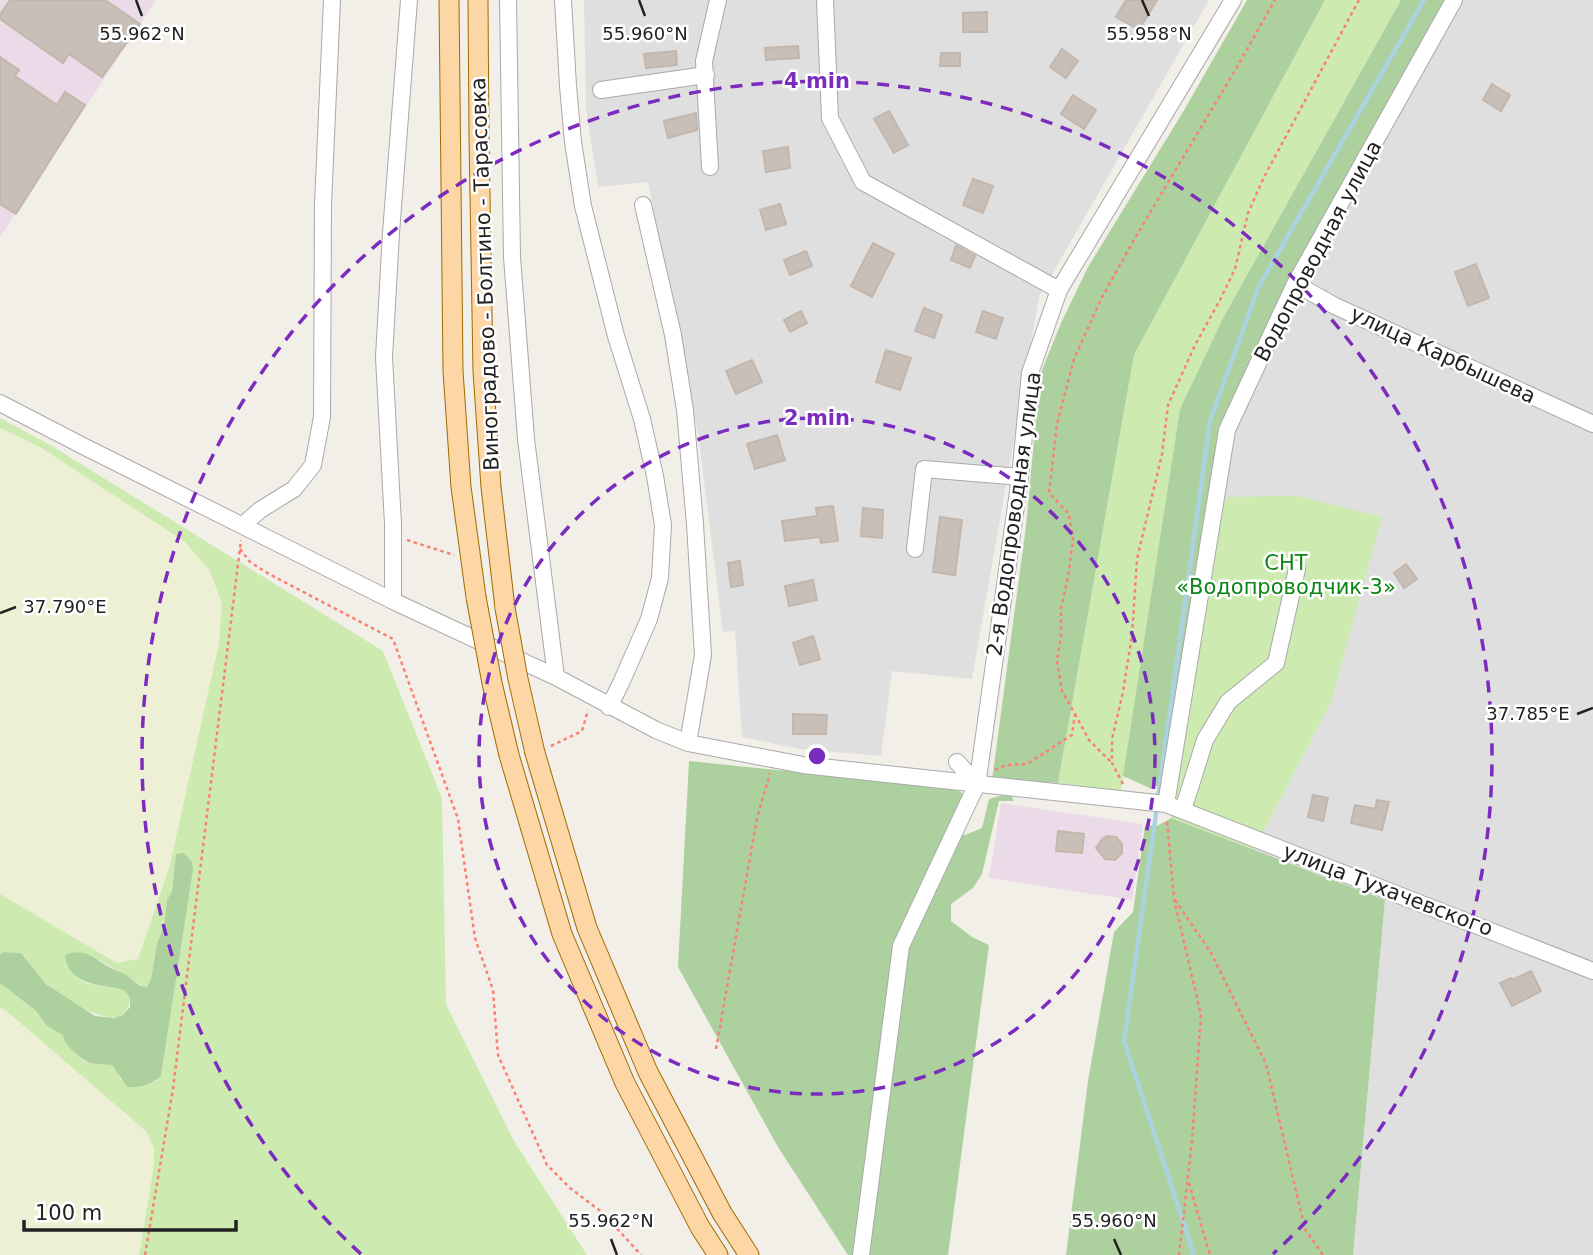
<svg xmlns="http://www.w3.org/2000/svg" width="1593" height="1255" font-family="'DejaVu Sans',sans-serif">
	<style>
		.residential { fill: #e0dfdf }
		.industrial { fill: #ebdbe8 }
		.farmland { fill: #eef0d5 }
		.grass { fill: #cdebb0 }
		.forest { fill: #add19e }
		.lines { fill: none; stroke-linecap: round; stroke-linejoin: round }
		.stream { stroke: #aad3df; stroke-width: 4.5 }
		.building { fill: #c7bfb8; stroke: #c4b6ab; stroke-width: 2 }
		.minor-casing { stroke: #a9a9a9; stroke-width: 18 }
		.major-casing { stroke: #a06b00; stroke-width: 21 }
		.path { stroke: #fa8072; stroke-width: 2.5; stroke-dasharray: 3.5 3.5; stroke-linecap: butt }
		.minor { stroke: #fff; stroke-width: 16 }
		.major { stroke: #fcd6a4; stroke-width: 19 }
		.major-bridge-casing { stroke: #a06b00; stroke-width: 21; stroke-linecap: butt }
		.major-bridge { stroke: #fcd6a4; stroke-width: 19 }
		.ticks { fill: none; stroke: #222; stroke-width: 2.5 }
		.ring { fill: none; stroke: #7b2cbf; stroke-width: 3.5; stroke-dasharray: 12 9 }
		.labels { text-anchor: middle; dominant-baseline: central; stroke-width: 5; stroke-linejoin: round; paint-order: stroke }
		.street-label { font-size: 21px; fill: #222; stroke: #fff }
		.park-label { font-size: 21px; fill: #0c8416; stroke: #fff }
		.ticks-label { font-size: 18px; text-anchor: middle; fill: #222; stroke: #fff; stroke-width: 5; stroke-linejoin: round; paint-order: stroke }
		.centre { fill: #7b2cbf; stroke: #fff; stroke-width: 3.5 }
		.ring-label { font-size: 21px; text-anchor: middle; font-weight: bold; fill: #7b2cbf; stroke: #fff; stroke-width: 5; stroke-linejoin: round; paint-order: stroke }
	</style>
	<rect width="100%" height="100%" fill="#f2efe9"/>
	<path class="residential" d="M584,0H1209L1039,297L972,679L892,671L881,756L800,749L742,737L735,631L723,632L698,434L648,182L598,187L586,108Z
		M1460,0H1593V1255H1353L1385,900L1254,850L1331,702L1221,497L1231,431L1296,291Z"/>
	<path class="industrial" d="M0,0H156L0,237Z
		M1001,803L1143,824L1132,900L989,878Z"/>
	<path class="farmland" d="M0,428L40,447L185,542L210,571L222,604L219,643L170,865L138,959L117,963L0,894Z
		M0,1008L4,1009L146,1131L154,1148V1165L139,1255H0Z"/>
	<path class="grass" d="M1325,0H1401L1223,318L1180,409L1121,791L1058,783L1134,355Z
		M0,418L52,446L383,651L442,798L446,1004L514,1141L587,1255H139L154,1165V1148L146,1131L4,1009L0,1008V983L36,1011L47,1026L63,1035L72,1049L85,1062L94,1064L112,1065L117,1071L121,1080L155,1082L161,1076L193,870L176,854L172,891L167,900L164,926L157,943L151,979L147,987C135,985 132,977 121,972C113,968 107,966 100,960L66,963L78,978L86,983L124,990L130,998C127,1043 62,997 46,983C36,975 30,963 21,953L4,952L0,954V894L117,963L138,959L170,865L219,643L222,604L210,571L185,542L40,447L0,428Z
		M1298,496L1382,517L1331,702L1254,850L1171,818L1194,658L1221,497Z"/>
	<path class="forest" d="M1247,0H1325L1134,355L1058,783L1046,782L1025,785L992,780L1026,526L1040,375L1061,323L1088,267L1183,112Z
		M1401,0H1445L1222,428L1164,781L1152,789L1123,776L1180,409L1223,318Z
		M689,761L954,788L965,795L950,832L965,835L982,828L989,799L1010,793L1014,801H999L982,874L973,888L951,904V921L972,937L989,945L948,1255H848L778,1147L678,967Z
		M1171,818L1385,900L1353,1255H1066L1088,1081L1114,932L1133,912L1145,825L1157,826Z
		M184,853L192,862L193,870L161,1076C151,1085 140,1088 127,1087L112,1065C87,1063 90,1066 71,1049C66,1044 65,1042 63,1035L47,1026L36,1011L0,983V954L4,952L21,953L46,984L95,1016L114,1018L123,1015L130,1007V998L124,990C101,984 68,986 65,955C84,948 91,956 107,966C113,970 121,971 128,976C135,982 137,986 147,987L151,979L157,943L164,926L167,900L172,891L176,854Z"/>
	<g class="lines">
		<path class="stream" d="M1158,798L1210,421L1259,286L1424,0
			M1157,807L1124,1041L1194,1255"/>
	</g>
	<path class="building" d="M10,0H105L140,24L102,77L69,54L63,63L0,19V15Z
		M1126,0H1157L1139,30L1116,17Z
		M987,12V32H963V13Z
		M798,46L799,58L766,60L765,48Z
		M1062,49L1078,61L1066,78L1050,67Z
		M676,51L677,65L646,68L644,54Z
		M941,53H960V66H940Z
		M0,57L19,70L15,76L57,105L65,92L85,105L16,214L0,204Z
		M1492,84L1510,95L1501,111L1483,100Z
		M1073,95L1096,110L1084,129L1061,114Z
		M889,111L908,145L894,153L874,119Z
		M696,113L697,130L668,138L664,121Z
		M788,147L790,168L766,172L763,151Z
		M973,179L993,186L983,213L963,205Z
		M780,204L786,224L766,230L760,210Z
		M873,243L894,254L872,297L851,286Z
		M956,245L975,256L970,268L951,260Z
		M806,251L812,266L790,275L784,260Z
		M1476,264L1489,298L1468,306L1455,272Z
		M924,308L942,315L934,338L915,331Z
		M801,311L807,323L790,332L784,320Z
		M983,311L1003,318L996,339L976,332Z
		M886,350L911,358L900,390L876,382Z
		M752,360L762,382L736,394L726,371Z
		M777,435L785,460L755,469L747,444Z
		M833,506L838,541L821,543L820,537L785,541L782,521L817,516L816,508Z
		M863,508L883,510L882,538L861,536Z
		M940,517L962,520L955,575L933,572Z
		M740,561L743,585L731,587L728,563Z
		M1406,564L1417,579L1404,588L1394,573Z
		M813,580L817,600L789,606L785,586Z
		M813,636L820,659L800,665L793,643Z
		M793,714L827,715L826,734H793Z
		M1313,795L1328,798L1323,821L1308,817Z
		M1377,800L1389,802L1382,830L1351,823L1355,805L1375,809Z
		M1058,831L1084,834L1082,853L1056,851Z
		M1107,836L1116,837L1122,844V853L1115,860L1105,859L1096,848L1102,839Z
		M1531,971L1541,991L1512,1006L1500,983L1511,978L1512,980Z"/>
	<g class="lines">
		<g class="minor-casing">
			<path id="minor" d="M508,0L512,257L526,439L556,677
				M563,0L568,86L573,142L583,206L616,336L642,419L655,476L663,525L660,578L649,619L621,683L609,707
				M825,0L830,118L863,182L1059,290
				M601,90L706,75
				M710,167L704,61L718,0
				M643,205L673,335L685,410L695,524L703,655L688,743
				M1296,284L1335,306L1593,424
				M0,403L85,447L393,601L556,677L656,730L688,743L803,765L1166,804L1593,971
				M243,525L260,510L294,489L313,465L322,417L323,204L332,0
				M915,549L924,469L1020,477
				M393,601V524L384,357L391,233L409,0
				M957,762L977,784
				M1166,804L1227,430L1294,286L1454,0
				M1183,810L1205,740L1228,702L1276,663L1297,569
				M861,1255L901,946L977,784L978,779L1020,477L1030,373L1059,290L1233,0"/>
		</g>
		<g class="major-casing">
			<path id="major" d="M449,0L453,371L461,487L476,597
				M478,0L479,137L483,371L491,487L505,608
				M535,753L587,928L648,1072L722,1213L749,1255
				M509,755L562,934L625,1083L700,1227L718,1255"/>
		</g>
		<path class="path" d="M407,540L454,555
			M240,549L250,562L269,574L393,639L458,819L475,938L493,990L498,1055L547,1165L570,1188L603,1213L641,1255
			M1075,714L1089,740L1111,762
			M551,746L582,731L588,710
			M995,770L1006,765L1027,764L1072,735L1075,714L1062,691L1057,661L1061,636V608L1068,577L1073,540L1069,514L1049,493L1057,424L1074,359L1101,299L1135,238L1237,67L1275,0
			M1123,784L1112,763V739L1123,692L1132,635L1137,559L1162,454L1168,405L1195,345L1220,300L1235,269L1248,213L1264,177L1359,0
			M1167,822L1174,899L1201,1015L1192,1141L1179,1255
			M1175,900L1210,951L1266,1064L1305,1229L1323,1255
			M716,1049L757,818L770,773
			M1189,1183L1210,1255
			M145,1255L173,1089L241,540"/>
		<use href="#minor" class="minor"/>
		<use href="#major" class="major"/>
		<g class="major-bridge-casing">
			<path id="major-bridge" d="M476,597L492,683L509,755
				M505,608L518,679L535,753"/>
		</g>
		<use href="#major-bridge" class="major-bridge"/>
	</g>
	<path class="ticks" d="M136,0L142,16M639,0L645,16M1142,0L1149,16M0,613L16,607M1577,714L1593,708M611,1239L617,1255M1114,1239L1121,1255"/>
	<g class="ring">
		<circle cx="817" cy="756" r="338"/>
		<path d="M361 1254A675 675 0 1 1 1273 1254"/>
	</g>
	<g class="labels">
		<g class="street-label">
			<text transform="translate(1318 251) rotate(-62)">Водопроводная улица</text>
			<text transform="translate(485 274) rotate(-92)">Виноградово - Болтино - Тарасовка</text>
			<text transform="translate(1443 355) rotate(25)">улица Карбышева</text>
			<text transform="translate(1014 514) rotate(-82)">2-я Водопроводная улица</text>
			<text transform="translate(1388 890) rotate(21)">улица Тухачевского</text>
		</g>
		<g class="park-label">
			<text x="1286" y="563">СНТ<tspan x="1286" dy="24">«Водопроводчик-3»</tspan></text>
		</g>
	</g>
	<g class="ticks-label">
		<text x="142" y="40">55.962°N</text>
		<text x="645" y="40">55.960°N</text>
		<text x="1149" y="40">55.958°N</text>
		<text x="65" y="613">37.790°E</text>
		<text x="1528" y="720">37.785°E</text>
		<text x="611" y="1227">55.962°N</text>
		<text x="1114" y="1227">55.960°N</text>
	</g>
	<circle cx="817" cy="756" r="10" class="centre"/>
	<g class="ring-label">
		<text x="817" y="88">4 min</text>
		<text x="817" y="425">2 min</text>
	</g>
	<path d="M24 1220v10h212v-10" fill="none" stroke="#222222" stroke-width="3.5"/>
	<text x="35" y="1220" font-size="21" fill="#222222" stroke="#ffffff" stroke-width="5" paint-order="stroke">100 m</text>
</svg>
